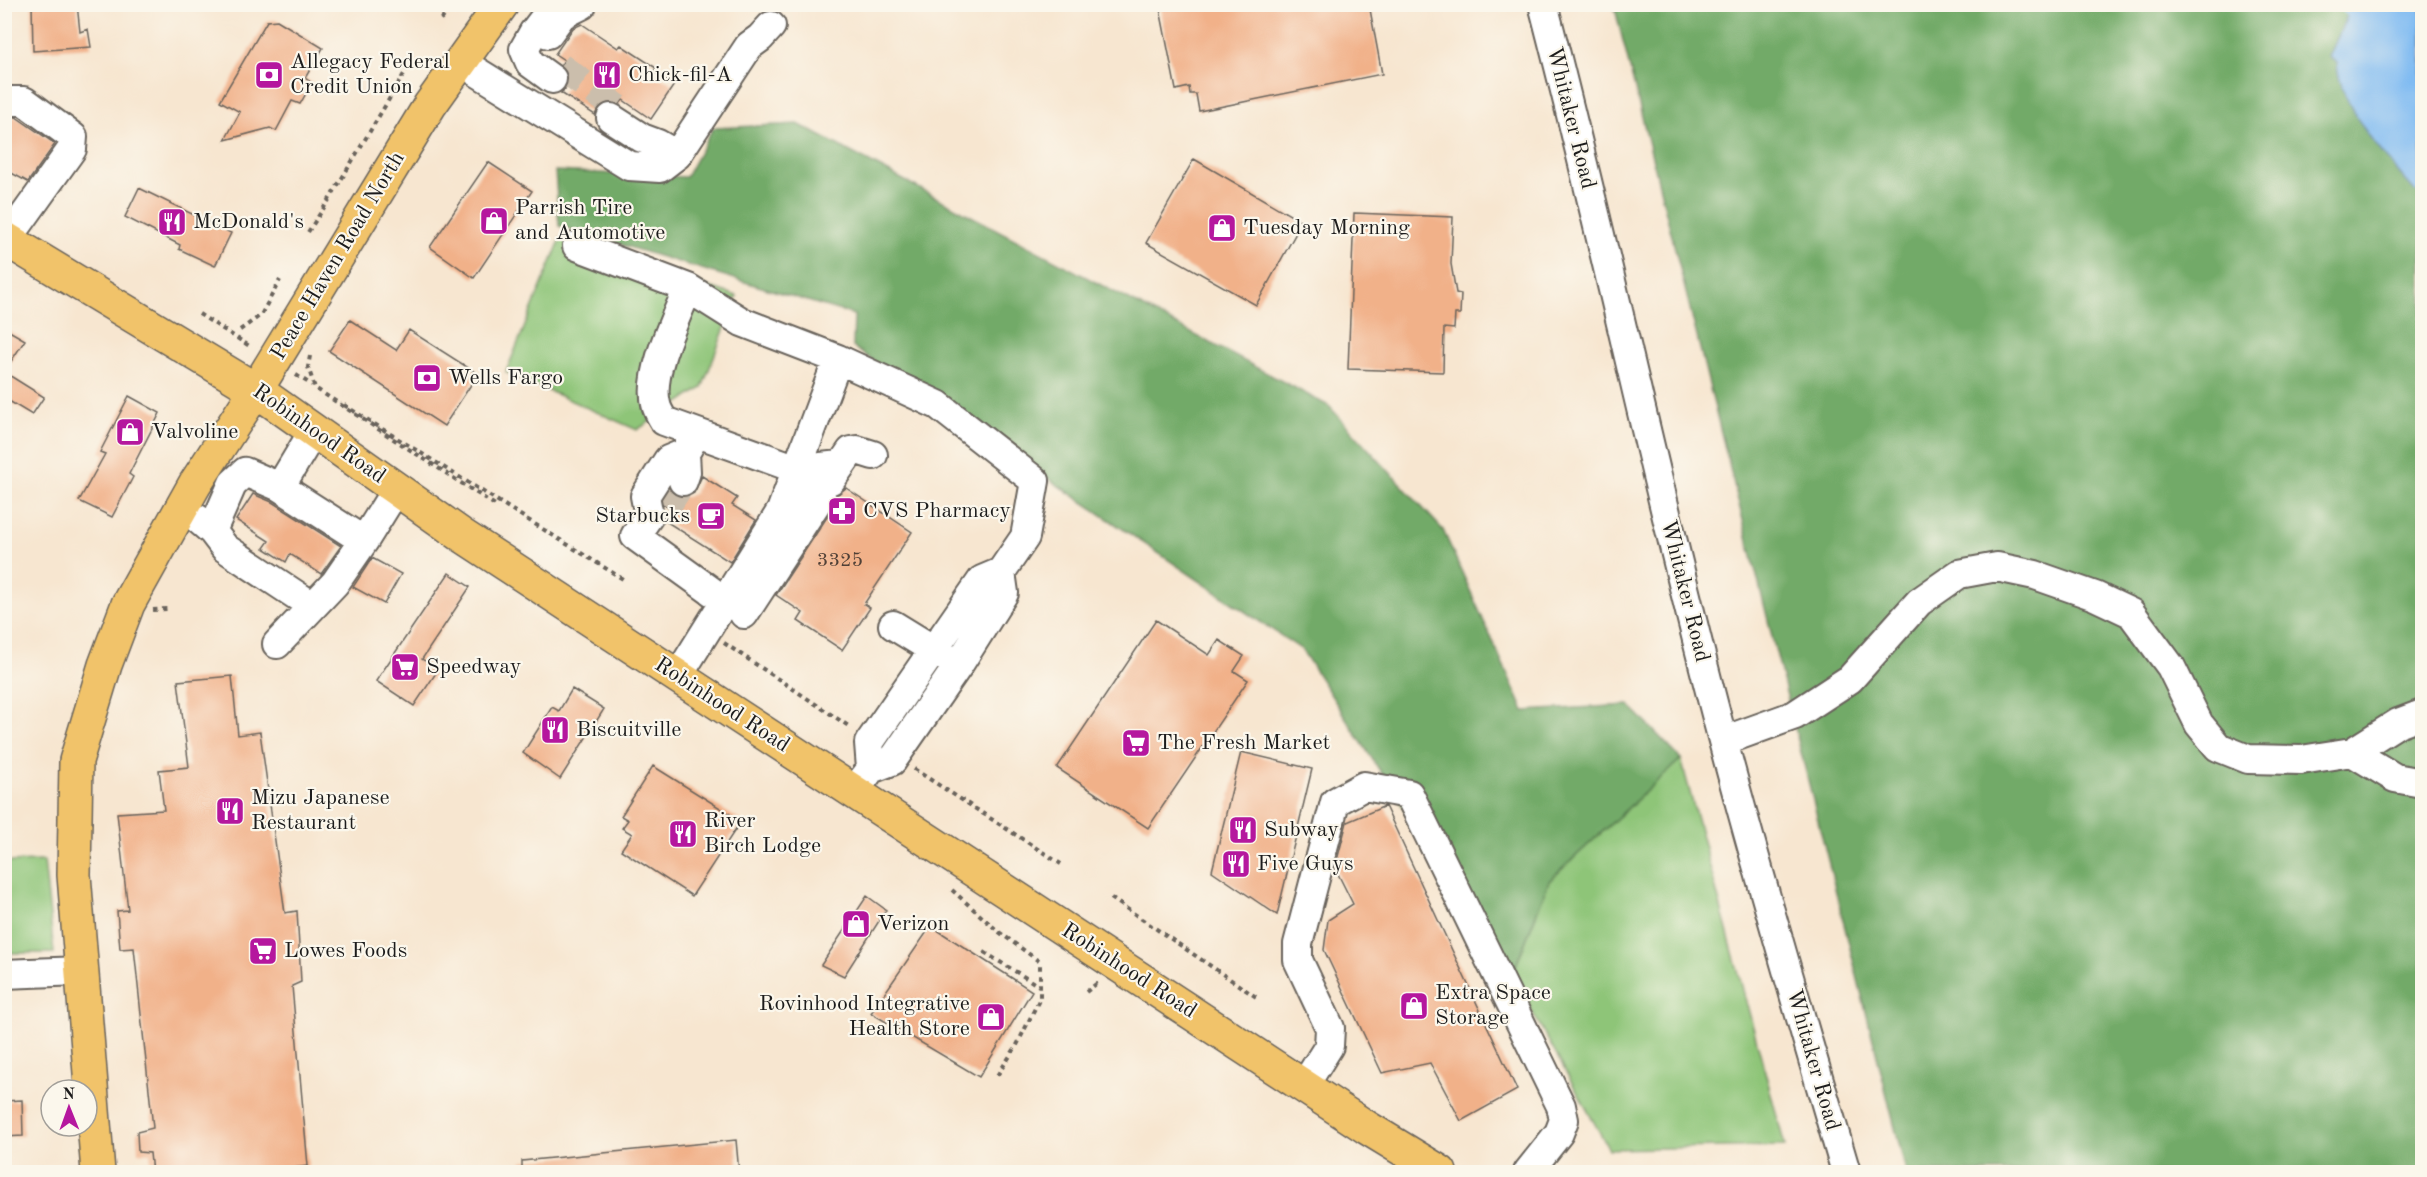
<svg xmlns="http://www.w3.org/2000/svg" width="2427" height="1177" font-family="'Old Standard TT',serif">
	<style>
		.green { fill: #8ec578; stroke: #55704a; stroke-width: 1.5 }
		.forest { fill: #72aa68; stroke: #476342; stroke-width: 1.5 }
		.water { fill: #80bbf2; stroke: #4e6c87; stroke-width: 1.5 }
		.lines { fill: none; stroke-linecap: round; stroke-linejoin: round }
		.stream { stroke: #80bbf2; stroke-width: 6 }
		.building { fill: #f1b189 }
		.minor-tunnel { stroke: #cbbeac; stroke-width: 28; stroke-dasharray: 28 14; stroke-linecap: butt }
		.minor-casing { stroke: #69635b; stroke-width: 32 }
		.major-casing { stroke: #69635b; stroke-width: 36 }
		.path { stroke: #69635b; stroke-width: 4; stroke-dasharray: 4.5 4.5; stroke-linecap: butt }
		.minor { stroke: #fff; stroke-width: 28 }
		.major { stroke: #f1c36a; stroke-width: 33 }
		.labels { text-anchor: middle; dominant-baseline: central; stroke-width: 4.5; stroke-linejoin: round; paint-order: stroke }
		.number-label { font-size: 20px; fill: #514137 }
		.poi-label { font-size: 22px; fill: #1c1c1c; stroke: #fbf7ec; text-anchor: start }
		.street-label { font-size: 22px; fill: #1c1c1c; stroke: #fbf7ec }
	</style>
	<rect width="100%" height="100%" fill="#fbf7ec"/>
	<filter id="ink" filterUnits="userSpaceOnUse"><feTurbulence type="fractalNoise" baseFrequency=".0167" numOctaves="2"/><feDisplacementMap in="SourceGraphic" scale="12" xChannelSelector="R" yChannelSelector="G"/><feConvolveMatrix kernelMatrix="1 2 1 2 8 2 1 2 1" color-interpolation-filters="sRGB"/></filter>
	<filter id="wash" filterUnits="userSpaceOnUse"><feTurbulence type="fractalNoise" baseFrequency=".008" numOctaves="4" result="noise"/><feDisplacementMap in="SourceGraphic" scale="24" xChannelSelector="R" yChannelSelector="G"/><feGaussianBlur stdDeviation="1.35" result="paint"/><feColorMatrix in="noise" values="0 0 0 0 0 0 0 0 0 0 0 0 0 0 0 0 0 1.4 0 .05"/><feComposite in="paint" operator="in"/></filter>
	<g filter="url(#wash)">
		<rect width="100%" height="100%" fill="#f7e6d0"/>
		<path class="green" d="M561,238L737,296L702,388L637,430L506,372Z
			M1681,759L1785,1146L1609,1149L1512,976L1549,881Z
			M44,861L54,953H5V862Z"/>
		<path class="forest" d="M1614,5H2422V1172H1906Z
			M798,124L1329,406L1443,530L1524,711L1629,705L1681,759L1549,881L1512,976L1302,650L853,347L854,315L559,226L555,171L686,177L713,128Z"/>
		<path class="water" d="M2352,5H2422V194L2415,191C2386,158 2340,109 2337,63L2329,57Z"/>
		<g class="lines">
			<path class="stream" d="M2341,4L2352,17"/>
		</g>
		<g id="blocks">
			<path class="building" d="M32,4H77L80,32L88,29L91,47L33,51Z
				M1159,4H1369L1382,74L1199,111L1196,94H1190L1189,87L1176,90Z
				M277,20L323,48L305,78L312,83L300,104L292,101L276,131L270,128L225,140L240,112L220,101L267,21Z
				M582,24L618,48L621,45L656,68L653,72L674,85L651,119L623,100L620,104L611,102L603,104L598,109L595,115L561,93L566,88L568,80L567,72L561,65L564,60L555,54L573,28Z
				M4,117H16L55,144L28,182L4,169Z
				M1194,159L1302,222L1256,305L1146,243Z
				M488,162L532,191L474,278L430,247Z
				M139,188L231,233L215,266L179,249L180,245L125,217Z
				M1354,213L1453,217L1451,264L1456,293L1461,294L1460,314H1455L1454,329L1444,328L1443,372L1348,369Z
				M350,320L396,350L409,330L478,374L444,426L329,351Z
				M4,328L25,340L4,372Z
				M4,372L44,397L32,415L4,398Z
				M129,396L160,413L129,474L133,477L112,517L79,501L105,454L100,452Z
				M702,476L737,498L732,505L756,520L730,562L667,522L674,511L663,504L662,499L669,489L677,496L687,497L694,493Z
				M846,488L912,532L864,604L870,608L842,650L798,621L803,613L776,595L835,505L837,495Z
				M253,494L272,502L341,546L321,574L290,554L286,562L264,548L269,541L236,520Z
				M372,558L401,574L384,604L353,587Z
				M449,573L470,587L422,659L438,670L414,706L376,681Z
				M1156,620L1209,655L1219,640L1244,656L1234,671L1248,680L1148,828L1057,768Z
				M232,676L238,735L260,732L285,913L297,911L301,982L292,986L308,1166L269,1171L270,1173H152L150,1153L138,1152L137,1132L153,1128L134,948L120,949L117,911L128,910L117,813L164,810L159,770L189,767L178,681Z
				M572,689L604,709L560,779L523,753L552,707L559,711Z
				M1241,752L1312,769L1277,915L1212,871Z
				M653,766L741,821L692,896L621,850L632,834L622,828L628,820L621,816Z
				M1385,806L1517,1090L1461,1121L1430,1063L1382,1073L1324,950L1328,920L1353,904L1335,868L1347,822Z
				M867,896L886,910L844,976L821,965Z
				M931,926L1032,991L979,1077L871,1013Z
				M22,1100L23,1136L4,1137V1101Z
				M736,1140L739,1173H522V1161Z"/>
		</g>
	</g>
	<g filter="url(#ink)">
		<use href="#blocks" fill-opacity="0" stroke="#69635b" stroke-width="1.5"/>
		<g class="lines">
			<path class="minor-tunnel" d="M560,67L618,108
				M667,506L683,481"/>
			<g class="minor-casing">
				<path id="minor" d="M1543,4C1607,249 1658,497 1723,741C1761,885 1804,1029 1846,1172
					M548,34L562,15L582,5
					M461,62L629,166L660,168L677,155L749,46L760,38L771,26
					M552,79L530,63L524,49L533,33L555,4
					M4,101H24L73,137L72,149L7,240
					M611,118L642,138L658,144L677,155
					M577,246L688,288L742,322L838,359L781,511L678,676
					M688,288C676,318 648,373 656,404C657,410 661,416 664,421L797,469
					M838,359L938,405L1035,481L1025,537L1001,572L982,580L869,743L871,769
					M696,434L685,453L668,460L645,496L649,516L635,536L725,601
					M831,480L851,451L857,450L873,455
					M683,481L686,472L685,453
					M280,487L313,432
					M804,510L803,494L821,467L840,465
					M198,519L212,531L225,548L311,605
					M212,531L233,483L245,472L280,487L364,541L397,488
					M744,614L821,496
					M893,625L950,660
					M277,644L335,583L364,541
					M1723,741L1795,715L1850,679L1919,602L1959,574L1997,567L2035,575L2095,596L2131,613L2171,667L2199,724L2218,747L2248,759L2301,760L2352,752L2398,723L2422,714
					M2352,752L2395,778L2422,783
					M861,782L871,769L892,761L958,666L1004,593L1001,572
					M4,974L81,971
					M1304,1086L1329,1046L1330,1028L1298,960V944L1335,802L1364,786L1409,794L1561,1106L1564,1120L1559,1133L1528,1172"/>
			</g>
			<g class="major-casing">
				<path id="major" d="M4,238L256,390L460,534L1366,1127L1440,1172
					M98,1172L74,875L76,761L105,665L128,604L195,484L256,390L430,105L502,4"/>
			</g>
			<path class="path" d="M441,20L454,4
				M308,232L329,200L410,64
				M199,314L251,347
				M240,330L261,315L280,280
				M310,356L308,367L315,388L495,505
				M296,375L312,385
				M344,405L626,581
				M153,610L167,609
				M724,643L850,727
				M914,769L1061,864
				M952,890L999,932L1040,962V998L1016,1047L996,1077
				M1111,898L1259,999
				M984,952L1039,986
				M1086,992L1096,984L1099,986"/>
			<use href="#minor" class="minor"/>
			<use href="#major" class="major"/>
		</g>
	</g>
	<defs>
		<g id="bank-square" transform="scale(1.5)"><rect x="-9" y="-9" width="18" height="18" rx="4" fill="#b5179e" stroke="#fbf7ec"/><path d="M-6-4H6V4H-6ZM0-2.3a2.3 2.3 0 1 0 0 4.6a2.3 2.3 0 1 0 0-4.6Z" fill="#fff"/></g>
		<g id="restaurant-square" transform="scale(1.5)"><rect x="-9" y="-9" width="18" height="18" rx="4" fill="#b5179e" stroke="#fbf7ec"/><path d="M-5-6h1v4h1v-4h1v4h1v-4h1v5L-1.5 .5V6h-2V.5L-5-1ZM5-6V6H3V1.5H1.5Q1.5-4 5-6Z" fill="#fff"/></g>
		<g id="shop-square" transform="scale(1.5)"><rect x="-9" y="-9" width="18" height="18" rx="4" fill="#b5179e" stroke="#fbf7ec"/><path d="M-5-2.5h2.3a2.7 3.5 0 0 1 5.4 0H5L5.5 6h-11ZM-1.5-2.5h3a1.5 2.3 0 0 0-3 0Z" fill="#fff"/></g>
		<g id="pharmacy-square" transform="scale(1.5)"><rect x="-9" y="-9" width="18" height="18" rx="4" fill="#b5179e" stroke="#fbf7ec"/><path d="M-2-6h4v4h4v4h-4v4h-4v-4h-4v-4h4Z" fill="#fff"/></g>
		<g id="cafe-square" transform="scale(1.5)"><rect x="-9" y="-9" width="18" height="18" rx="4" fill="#b5179e" stroke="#fbf7ec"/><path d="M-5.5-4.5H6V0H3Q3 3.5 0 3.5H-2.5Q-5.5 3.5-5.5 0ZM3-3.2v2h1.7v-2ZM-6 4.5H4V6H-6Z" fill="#fff"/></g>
		<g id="supermarket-square" transform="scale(1.5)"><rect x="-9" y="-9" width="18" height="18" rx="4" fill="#b5179e" stroke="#fbf7ec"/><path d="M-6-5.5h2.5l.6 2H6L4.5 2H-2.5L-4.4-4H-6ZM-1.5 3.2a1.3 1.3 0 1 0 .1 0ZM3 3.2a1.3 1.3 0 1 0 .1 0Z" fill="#fff"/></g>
	</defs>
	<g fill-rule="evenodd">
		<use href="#bank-square" x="269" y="75"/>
		<use href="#restaurant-square" x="607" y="75"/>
		<use href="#shop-square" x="494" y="221"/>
		<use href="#restaurant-square" x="172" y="222"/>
		<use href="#shop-square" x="1222" y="228"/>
		<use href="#bank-square" x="427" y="378"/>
		<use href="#shop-square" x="130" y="432"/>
		<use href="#pharmacy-square" x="842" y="511"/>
		<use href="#cafe-square" x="711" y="516"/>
		<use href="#supermarket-square" x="405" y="667"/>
		<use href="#restaurant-square" x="555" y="730"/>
		<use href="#supermarket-square" x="1136" y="743"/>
		<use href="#restaurant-square" x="230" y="811"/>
		<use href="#restaurant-square" x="1243" y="830"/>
		<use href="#restaurant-square" x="683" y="834"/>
		<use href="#restaurant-square" x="1236" y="864"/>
		<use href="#shop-square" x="856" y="924"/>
		<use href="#supermarket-square" x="263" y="951"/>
		<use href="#shop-square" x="1414" y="1006"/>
		<use href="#shop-square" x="991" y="1017"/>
	</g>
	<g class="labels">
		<g class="number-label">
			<text x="840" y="561">3325</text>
		</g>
		<g class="poi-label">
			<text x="290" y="62">Allegacy Federal<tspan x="290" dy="25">Credit Union</tspan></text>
			<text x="628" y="75">Chick-fil-A</text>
			<text x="515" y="208">Parrish Tire<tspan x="515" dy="25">and Automotive</tspan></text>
			<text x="193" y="222">McDonald's</text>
			<text x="1243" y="228">Tuesday Morning</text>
			<text x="448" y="378">Wells Fargo</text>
			<text x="151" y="432">Valvoline</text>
			<text x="863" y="511">CVS Pharmacy</text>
			<text x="690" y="516" text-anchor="end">Starbucks</text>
			<text x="426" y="667">Speedway</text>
			<text x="576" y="730">Biscuitville</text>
			<text x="1157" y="743">The Fresh Market</text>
			<text x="251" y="798">Mizu Japanese<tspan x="251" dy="25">Restaurant</tspan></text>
			<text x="704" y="821">River<tspan x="704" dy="25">Birch Lodge</tspan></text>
			<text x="1264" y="830">Subway</text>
			<text x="1257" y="864">Five Guys</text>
			<text x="877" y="924">Verizon</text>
			<text x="284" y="951">Lowes Foods</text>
			<text x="1435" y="993">Extra Space<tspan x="1435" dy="25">Storage</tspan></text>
			<text x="970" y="1004" text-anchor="end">Rovinhood Integrative<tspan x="970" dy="25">Health Store</tspan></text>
		</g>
		<g class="street-label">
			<text transform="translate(1571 118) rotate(76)">Whitaker Road</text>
			<text transform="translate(338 256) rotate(-59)">Peace Haven Road North</text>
			<text transform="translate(319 434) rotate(35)">Robinhood Road</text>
			<text transform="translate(1685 591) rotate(76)">Whitaker Road</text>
			<text transform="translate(722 705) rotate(33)">Robinhood Road</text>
			<text transform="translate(1129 971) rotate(33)">Robinhood Road</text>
			<text transform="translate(1813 1060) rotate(74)">Whitaker Road</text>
		</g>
	</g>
	<rect width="2427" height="1177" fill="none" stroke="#fbf7ec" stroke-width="24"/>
	<g transform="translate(69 1108) rotate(359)"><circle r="28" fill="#fbf7ec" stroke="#a29f99" stroke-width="1.5"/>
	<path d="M0-4.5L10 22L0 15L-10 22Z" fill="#b5179e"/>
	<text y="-9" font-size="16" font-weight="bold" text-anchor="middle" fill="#1c1c1c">N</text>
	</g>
</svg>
